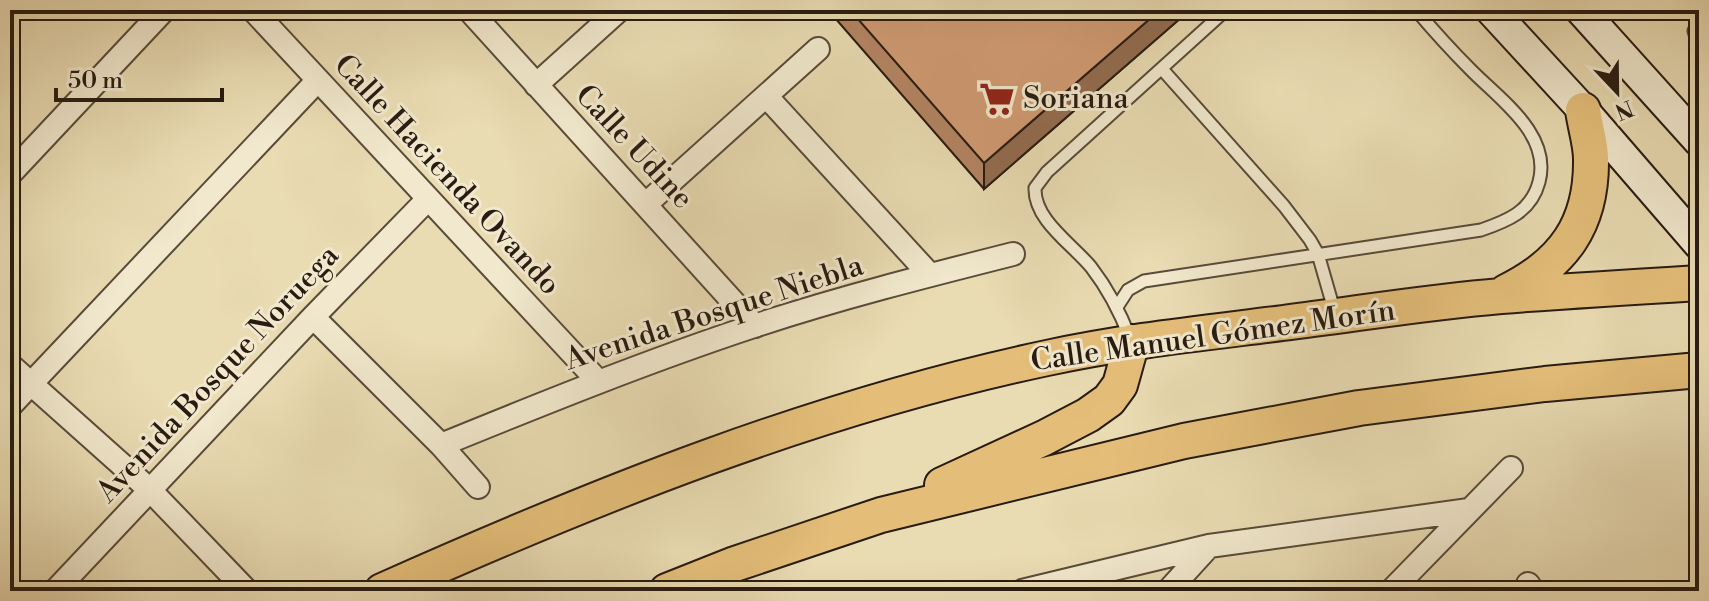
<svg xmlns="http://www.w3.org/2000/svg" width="1709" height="601" font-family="'Libre Bodoni',serif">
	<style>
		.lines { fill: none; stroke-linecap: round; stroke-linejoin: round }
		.lane-casing { stroke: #584b39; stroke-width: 15 }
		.street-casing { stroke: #584b39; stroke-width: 26 }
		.secondary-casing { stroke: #281b11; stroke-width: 34 }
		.primary-casing { stroke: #281b11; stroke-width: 38 }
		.lane { stroke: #f1e8cd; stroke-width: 11 }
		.street { stroke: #f1e8cd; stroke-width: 22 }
		.secondary { stroke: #f1e8cd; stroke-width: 30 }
		.primary { stroke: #e4be79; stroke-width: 34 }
		.wall { fill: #b38462; stroke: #281b11; stroke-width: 2 }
		.shaded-wall { fill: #926c50; stroke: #281b11; stroke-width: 2 }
		.building { fill: #d09a72; stroke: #281b11; stroke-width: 2 }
		.labels { text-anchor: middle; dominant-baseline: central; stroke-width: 6; stroke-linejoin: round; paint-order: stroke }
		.poi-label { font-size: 30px; fill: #281b11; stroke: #f1e8cd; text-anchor: start }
		.street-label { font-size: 30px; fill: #281b11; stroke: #f1e8cd }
	</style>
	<rect width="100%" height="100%" fill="#e9dbb2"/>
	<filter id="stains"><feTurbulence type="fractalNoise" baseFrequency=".0025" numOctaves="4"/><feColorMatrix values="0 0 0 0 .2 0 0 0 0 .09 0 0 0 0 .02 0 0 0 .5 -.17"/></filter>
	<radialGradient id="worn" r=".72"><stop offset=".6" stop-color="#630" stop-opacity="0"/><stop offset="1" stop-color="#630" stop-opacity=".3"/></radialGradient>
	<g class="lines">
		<g class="lane-casing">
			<path id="lane" d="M1699,22L1694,31L1699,47
				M1162,69L1284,206L1310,240L1318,254L1335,313
				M1117,307L1128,290L1144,281L1481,230C1507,221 1531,212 1539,182C1552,134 1499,99 1470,69C1451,50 1433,30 1416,10
				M1130,338C1120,312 1108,289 1091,267C1072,244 1034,220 1035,188L1047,172L1226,10"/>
		</g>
		<g class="street-casing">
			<path id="street" d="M253,10L598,381
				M469,10L755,326
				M536,85L619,10
				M767,97L930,275
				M10,174L164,10
				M646,204L818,49
				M313,317L441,445L478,487
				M10,365L150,490L247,591
				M10,406L318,80
				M441,445C544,403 648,361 754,326C839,298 926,276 1013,254
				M1528,584L1533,591
				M55,591L313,317L427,200
				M1022,591L1209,546L1469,510
				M1168,591L1209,546
				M1391,591L1511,468"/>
		</g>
		<g class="secondary-casing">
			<path id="secondary" d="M1491,10L1583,110L1699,244
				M1581,10L1699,141"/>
		</g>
		<g class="primary-casing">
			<path id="primary" d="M1506,292C1563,264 1592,225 1591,159C1591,143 1585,126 1583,110
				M942,485L1044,438L1088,415L1109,400L1120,385L1132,342
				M382,591C597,495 816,407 1047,358C1125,341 1204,333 1283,323C1356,314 1428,302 1501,296C1567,291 1633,287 1699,283
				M667,591L735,564L881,515L1184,441L1359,408L1545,384L1699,370"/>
		</g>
		<use href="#lane" class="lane"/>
		<use href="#street" class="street"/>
		<use href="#secondary" class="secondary"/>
		<use href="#primary" class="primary"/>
	</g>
	<path class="wall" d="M828,10H1190L984,189Z"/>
	<path class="shaded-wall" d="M1160,10H1190L984,189V163Z"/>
	<path class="building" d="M850,10H1160L984,163Z"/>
	<defs>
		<g id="supermarket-bare" transform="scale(2.76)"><path d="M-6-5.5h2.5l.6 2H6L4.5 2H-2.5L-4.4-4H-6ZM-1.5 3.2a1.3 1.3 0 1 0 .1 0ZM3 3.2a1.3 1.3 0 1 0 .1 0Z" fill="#8f2418" stroke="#f1e8cd" stroke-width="2.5" paint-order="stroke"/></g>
	</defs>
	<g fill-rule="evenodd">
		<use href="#supermarket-bare" x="997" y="99"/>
	</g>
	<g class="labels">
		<g class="poi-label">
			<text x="1023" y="99">Soriana</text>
		</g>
		<g class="street-label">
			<text transform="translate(634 147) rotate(47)">Calle Udine</text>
			<text transform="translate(447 175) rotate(47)">Calle Hacienda Ovando</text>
			<text transform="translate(714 313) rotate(-18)">Avenida Bosque Niebla</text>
			<text transform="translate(1213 336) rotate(-8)">Calle Manuel Gómez Morín</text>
			<text transform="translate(218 374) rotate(-47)">Avenida Bosque Noruega</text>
		</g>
	</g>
	<rect width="1709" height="601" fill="none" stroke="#e9dbb2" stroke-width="40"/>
	<rect x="12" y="12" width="1685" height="577" fill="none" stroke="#281b11" stroke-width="4"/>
	<rect x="20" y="20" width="1669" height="561" fill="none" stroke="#281b11" stroke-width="2"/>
	<g transform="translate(1617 92) rotate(158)" stroke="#f1e8cd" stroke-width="6" paint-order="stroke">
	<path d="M0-6L14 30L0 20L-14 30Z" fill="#281b11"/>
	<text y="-12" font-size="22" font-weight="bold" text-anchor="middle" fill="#281b11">N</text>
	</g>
	<path d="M56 88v12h166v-12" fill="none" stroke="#281b11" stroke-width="4"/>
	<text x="68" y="88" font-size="24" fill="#281b11" stroke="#f1e8cd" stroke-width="6" paint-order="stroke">50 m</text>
	<rect width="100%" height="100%" filter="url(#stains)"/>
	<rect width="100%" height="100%" fill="url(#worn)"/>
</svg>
